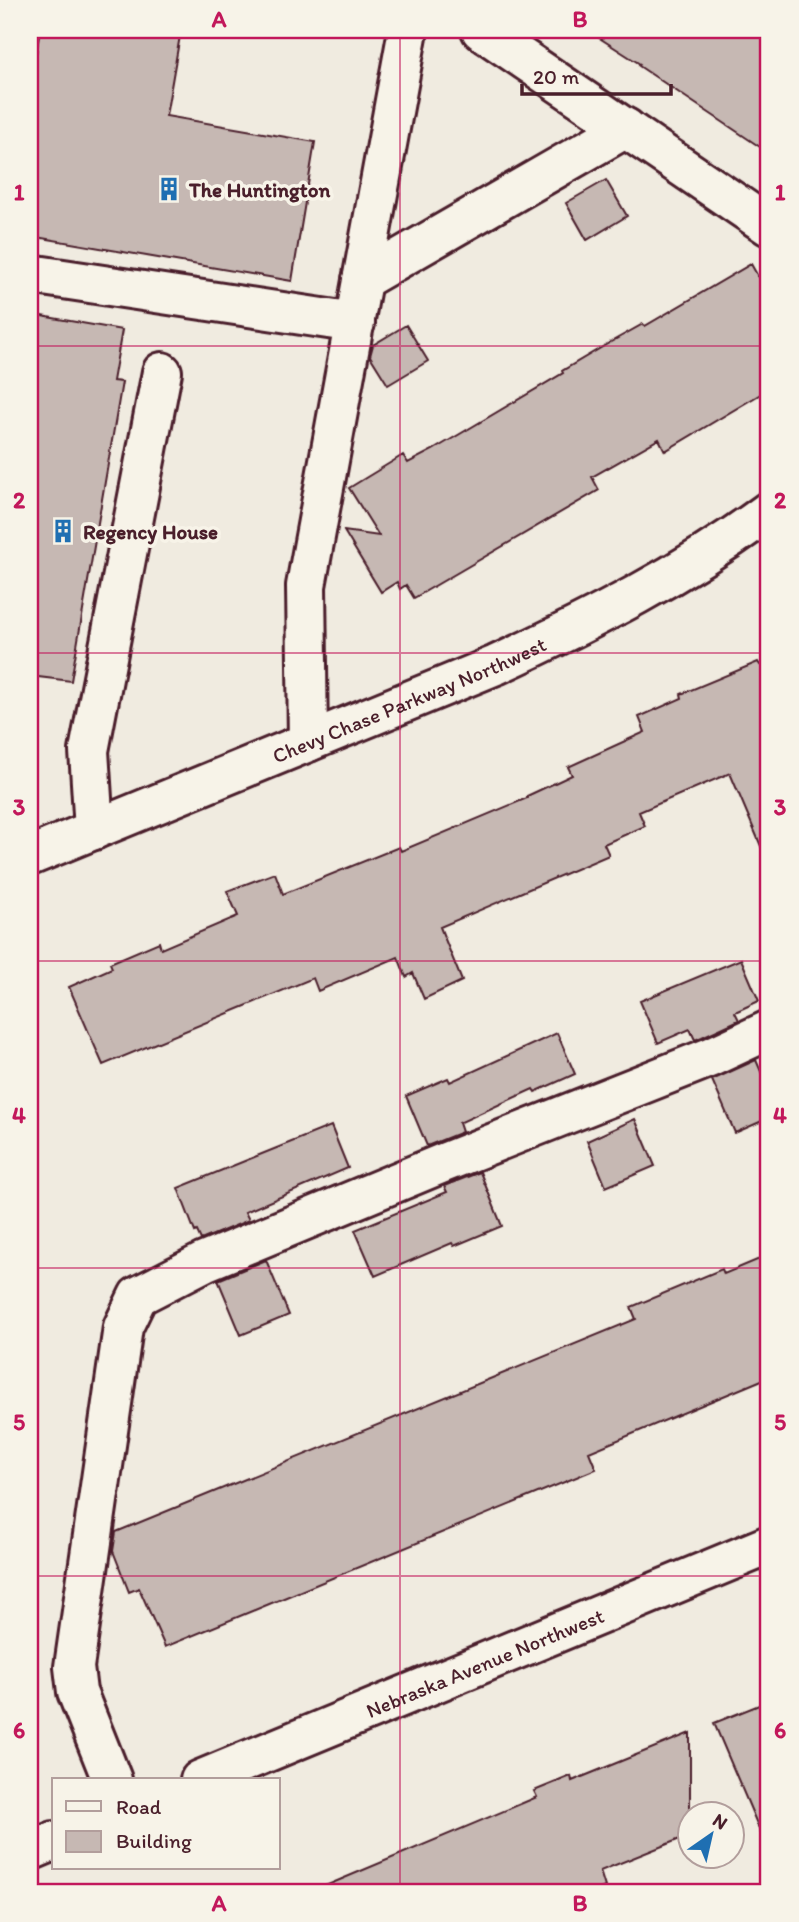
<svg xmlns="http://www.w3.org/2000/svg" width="799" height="1922" font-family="Itim,sans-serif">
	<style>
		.building { fill: #c6b8b3; stroke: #4a1f2b; stroke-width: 2 }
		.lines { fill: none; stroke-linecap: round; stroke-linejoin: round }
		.minor-casing { stroke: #4a1f2b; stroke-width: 44 }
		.major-casing { stroke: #4a1f2b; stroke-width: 44 }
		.minor { stroke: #f7f3e8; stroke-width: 38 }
		.major { stroke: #f7f3e8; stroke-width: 38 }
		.grid { fill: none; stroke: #c2185b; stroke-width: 2; stroke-opacity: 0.55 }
		.labels { text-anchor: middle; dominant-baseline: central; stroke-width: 7; stroke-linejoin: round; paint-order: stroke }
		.poi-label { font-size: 21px; font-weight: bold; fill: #4a1f2b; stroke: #f7f3e8; text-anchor: start }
		.street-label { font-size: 21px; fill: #4a1f2b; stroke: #f7f3e8 }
		.neatline { fill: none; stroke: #c2185b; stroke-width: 2.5 }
		.grid-label { font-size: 23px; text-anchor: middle; font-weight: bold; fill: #c2185b }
	</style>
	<rect width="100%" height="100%" fill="#f0ebe0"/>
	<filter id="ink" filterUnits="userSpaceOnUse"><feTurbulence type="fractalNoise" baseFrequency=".0143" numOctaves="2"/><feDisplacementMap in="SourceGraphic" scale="14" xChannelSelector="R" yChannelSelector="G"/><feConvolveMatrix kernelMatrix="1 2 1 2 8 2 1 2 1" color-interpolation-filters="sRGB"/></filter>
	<g filter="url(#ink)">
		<path class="building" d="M40,30H181L166,116L315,142L292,281L30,236V89Z
			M587,30H769V153L639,66L640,64Z
			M606,180L627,216L587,240L566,203Z
			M751,264L769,296V389L665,451L659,439L592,477L599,490L414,598L406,585L400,589L397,582L381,592L344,531L379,536L349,488L403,455L408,463L433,450L563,373L562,371L609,343L643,324L645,326Z
			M30,314L122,330L113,381L122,382L71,681L30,676Z
			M406,325L428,361L388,385L370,356L373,345Z
			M758,662L760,665L769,662V865L730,773L639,812L645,826L604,844L609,855L440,927L462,981L424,999L413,973L406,977L398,957L318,991L313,978L103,1065L69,987L112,968L110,963L159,942L161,949L238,916L227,891L275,873L283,894L399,847L401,851L527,798V796L572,775L568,767L645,732L639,717L682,698L681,694Z
			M741,959L759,1001L735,1012L739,1020L702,1037L695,1040L690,1029L658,1043L640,1001Z
			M557,1033L575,1074L535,1092L533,1089L459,1123L462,1132L427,1146L406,1096L448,1078L450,1082Z
			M756,1060L769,1090V1118L735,1133L712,1080Z
			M635,1119L655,1166L606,1187L587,1141Z
			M331,1126L348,1168L245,1212L249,1220L201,1240L197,1231L195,1232L178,1188Z
			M480,1172L502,1226L454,1246L452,1243L375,1276L355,1230L447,1192L444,1186Z
			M769,1255V1377L589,1452L596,1469L165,1647L139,1588L129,1592L113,1551L116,1532L636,1319L631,1307L722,1269L724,1274Z
			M266,1260L289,1315L241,1335L218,1280Z
			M769,1701V1852L714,1723Z
			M690,1733V1835L600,1871L605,1887L594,1892H311L537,1797L534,1791L571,1776L572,1781Z"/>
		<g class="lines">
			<g class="minor-casing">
				<g id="minor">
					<path d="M481,30L769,226"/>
					<path d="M30,274L355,323"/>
					<path d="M362,280L626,128"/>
					<path d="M308,742L306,586L408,30"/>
					<path d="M94,830L89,751L162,372"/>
					<path id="s1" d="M30,856L496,665C591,621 685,573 769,511"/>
					<path d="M112,1780L77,1692L74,1667L123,1327L138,1296L204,1262L443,1163L711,1057L769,1030"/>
				</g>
			</g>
			<g class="major-casing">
				<g id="major">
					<path id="s2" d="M200,1780L769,1545"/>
					<path d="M30,1851L54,1841"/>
				</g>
			</g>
			<use href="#minor" class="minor"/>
			<use href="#major" class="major"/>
		</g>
	</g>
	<path class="grid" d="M400,30V1892M30,346H769M30,653H769M30,961H769M30,1268H769M30,1576H769"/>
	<defs>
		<g id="building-bare" transform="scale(1.89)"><path d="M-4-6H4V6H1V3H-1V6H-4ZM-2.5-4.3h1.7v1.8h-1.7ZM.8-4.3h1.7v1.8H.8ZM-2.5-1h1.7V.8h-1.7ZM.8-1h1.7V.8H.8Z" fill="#1f6fb2" stroke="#f7f3e8" stroke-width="2.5" paint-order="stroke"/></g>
	</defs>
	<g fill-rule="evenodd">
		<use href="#building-bare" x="169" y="189"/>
		<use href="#building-bare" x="63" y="531"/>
	</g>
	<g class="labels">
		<g class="poi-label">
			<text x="189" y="189">The Huntington</text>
			<text x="83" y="531">Regency House</text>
		</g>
		<g class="street-label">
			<text stroke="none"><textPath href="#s1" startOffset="410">Chevy Chase Parkway Northwest</textPath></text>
			<text stroke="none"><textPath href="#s2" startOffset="308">Nebraska Avenue Northwest</textPath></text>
		</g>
	</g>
	<rect width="799" height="1922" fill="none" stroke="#f7f3e8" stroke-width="77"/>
	<rect x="52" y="1778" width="228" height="91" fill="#f7f3e8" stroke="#b29e9c" stroke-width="2"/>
	<rect x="66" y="1801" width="35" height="10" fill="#f7f3e8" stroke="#b29e9c" stroke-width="2"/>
	<text x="116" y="1814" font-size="21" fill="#4a1f2b">Road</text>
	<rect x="66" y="1831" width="35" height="21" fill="#c6b8b3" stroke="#b29e9c" stroke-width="2"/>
	<text x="116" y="1848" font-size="21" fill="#4a1f2b">Building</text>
	<g transform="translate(711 1835) rotate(34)"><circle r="33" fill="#f7f3e8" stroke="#b29e9c" stroke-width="2"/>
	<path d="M0-5L12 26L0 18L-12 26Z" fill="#1f6fb2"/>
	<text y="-10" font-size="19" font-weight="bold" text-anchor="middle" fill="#4a1f2b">N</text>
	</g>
	<path d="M522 84v10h149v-10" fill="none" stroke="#4a1f2b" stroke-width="3.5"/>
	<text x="533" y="84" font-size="21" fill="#4a1f2b" stroke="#f7f3e8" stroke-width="5" paint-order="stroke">20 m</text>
	<rect x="38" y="38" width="722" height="1846" class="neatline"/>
	<g class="grid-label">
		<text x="219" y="27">A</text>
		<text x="580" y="27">B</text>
		<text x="19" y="200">1</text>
		<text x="780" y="200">1</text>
		<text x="19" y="508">2</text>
		<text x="780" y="508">2</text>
		<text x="19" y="815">3</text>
		<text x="780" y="815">3</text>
		<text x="19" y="1123">4</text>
		<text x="780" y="1123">4</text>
		<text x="19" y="1430">5</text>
		<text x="780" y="1430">5</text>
		<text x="19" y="1738">6</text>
		<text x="780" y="1738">6</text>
		<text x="219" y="1911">A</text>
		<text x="580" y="1911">B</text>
	</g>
</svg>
